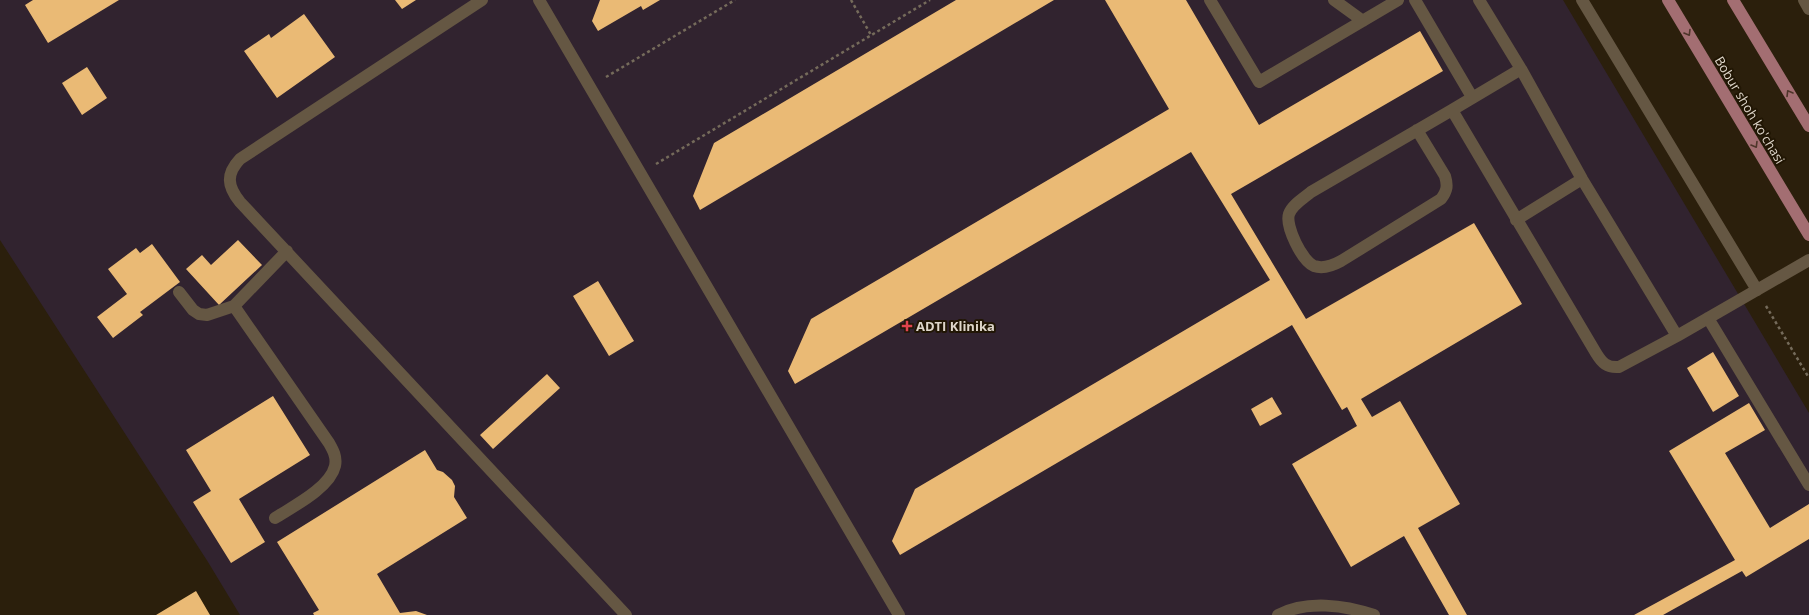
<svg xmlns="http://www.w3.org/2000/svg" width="1809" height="615" font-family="'Open Sans',sans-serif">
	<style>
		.medical { fill: #31232f }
		.building { fill: #eaba75 }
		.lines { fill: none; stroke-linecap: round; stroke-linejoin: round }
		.path { stroke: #756b5b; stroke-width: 2.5; stroke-dasharray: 3 3; stroke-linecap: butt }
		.minor { stroke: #655743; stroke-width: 12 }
		.major { stroke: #a36e72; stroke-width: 12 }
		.oneway { stroke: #4e352a }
		.health-dot { fill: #e0444e; stroke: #211604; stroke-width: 1.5 }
		.labels { text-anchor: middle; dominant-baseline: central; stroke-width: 4; stroke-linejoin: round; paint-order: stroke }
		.street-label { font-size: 13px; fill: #ded6ca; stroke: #211604 }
		.poi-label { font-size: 13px; font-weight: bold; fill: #ded6ca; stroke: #211604; text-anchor: start }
	</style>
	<rect width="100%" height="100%" fill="#2b1f0c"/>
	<path class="medical" d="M0,0H1563L1809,413V615H240L208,562L0,240Z"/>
	<path class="building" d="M33,0H119L48,43L25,5Z
		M395,0H416L402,9Z
		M600,0H660L643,10L641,6L598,31L592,21Z
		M956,0H1054L700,210L693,196L714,143Z
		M1105,0H1186L1259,125L1420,31L1443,71L1231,194L1306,319L1474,223L1522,304L1361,399L1372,417L1400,401L1460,504L1418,528L1467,615H1449L1404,536L1351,567L1292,464L1357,426L1347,407L1342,410L1292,325L900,555L892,541L915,489L1270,280L1191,152L795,384L788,371L811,319L1169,109Z
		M304,14L335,57L277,98L244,51L269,34L271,38Z
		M87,67L107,98L82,115L62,83Z
		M238,240L262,265L219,305L186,269L202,255L211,265Z
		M152,244L180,282L140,312L143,315L113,338L97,317L127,294L108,269L136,248L140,253Z
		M598,281L634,341L609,356L573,296Z
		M1713,352L1739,396L1713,412L1687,368Z
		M547,374L560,388L493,449L480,435Z
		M273,396L310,455L239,499L265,542L231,563L193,502L211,491L186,450Z
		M1272,397L1282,414L1260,426L1251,409Z
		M1749,403L1765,430L1725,453L1770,528L1809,504V539L1746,577L1742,571L1663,615H1634L1735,560L1669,451Z
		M425,450L437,470L443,472L452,480L455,486L454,497L467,518L377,574L400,613L416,611L427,615H314L313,613L319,610L277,542Z
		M196,591L210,615H156Z"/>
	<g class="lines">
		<path class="path" d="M851,0L871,35
			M606,77L735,0
			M656,164L930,0
			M1766,306L1809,378"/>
		<path class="minor" d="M482,0L240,159C226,174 227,186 240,202L626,615
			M539,0L899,615
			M1210,0L1259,82L1398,0
			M1334,0L1363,21
			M1415,0L1472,97
			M1479,0L1521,69L1582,179L1677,336L1619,367C1607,368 1602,363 1596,353L1452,110L1521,69
			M1582,0L1757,290
			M1804,0L1809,9
			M1417,130L1445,176C1448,186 1447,191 1441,199L1341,261C1332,266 1323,269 1314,266C1302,261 1285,226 1289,214C1292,205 1304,198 1311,192L1452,110
			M1516,220L1582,179
			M179,292L193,310L199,314L207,315L234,306L287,251
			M234,306L329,443C333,450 337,457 335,466C330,488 292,507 275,518
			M1708,318L1809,485
			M1677,336L1809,260
			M1278,615C1307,600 1344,605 1374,615"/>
		<path class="major" d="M1668,0L1809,235
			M1733,0L1809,126"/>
	</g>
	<defs><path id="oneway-chevron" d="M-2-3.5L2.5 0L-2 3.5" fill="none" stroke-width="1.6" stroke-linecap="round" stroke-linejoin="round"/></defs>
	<g class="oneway">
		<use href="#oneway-chevron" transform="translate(1688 33) rotate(59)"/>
		<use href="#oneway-chevron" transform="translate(1789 93) rotate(-121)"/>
		<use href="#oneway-chevron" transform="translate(1755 145) rotate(59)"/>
	</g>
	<path class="health-dot" d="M905 320h4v4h4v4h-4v4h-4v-4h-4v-4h4z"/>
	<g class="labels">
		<g class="street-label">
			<text transform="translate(1750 110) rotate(59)">Bobur shoh ko'chasi</text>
		</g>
		<g class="poi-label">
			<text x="916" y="326">ADTI Klinika</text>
		</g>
	</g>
</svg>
